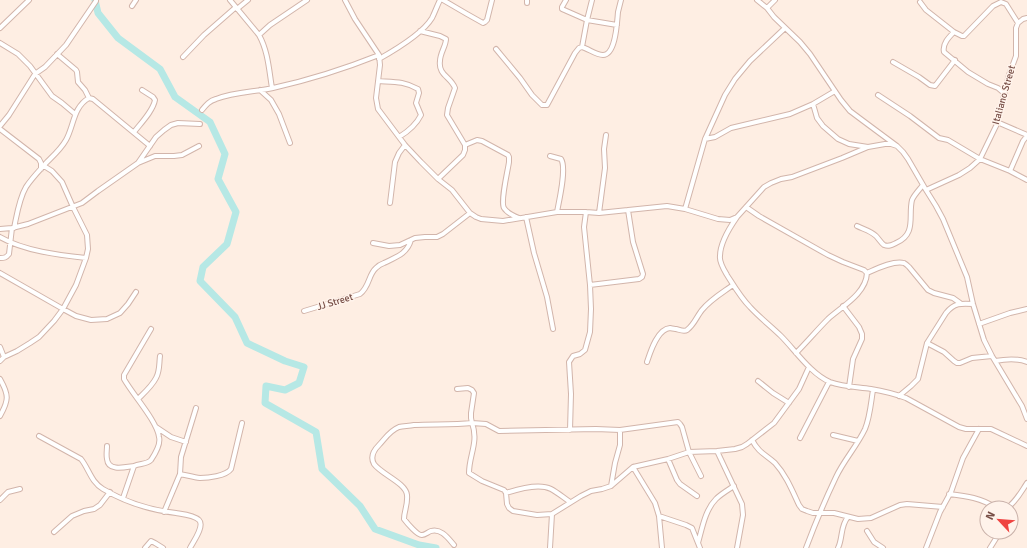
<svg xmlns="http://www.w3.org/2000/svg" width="1027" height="548" font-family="Signika,sans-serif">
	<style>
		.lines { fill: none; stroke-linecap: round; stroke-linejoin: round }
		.river { stroke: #b6e8e5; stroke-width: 7 }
		.street-casing { stroke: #d2b5ab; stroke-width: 6 }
		.street { stroke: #fff; stroke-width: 4 }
		.labels { text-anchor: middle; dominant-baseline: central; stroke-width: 3; stroke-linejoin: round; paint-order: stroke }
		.street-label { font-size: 10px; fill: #784f47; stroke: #fff3eb }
	</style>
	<rect width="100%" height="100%" fill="#feeee3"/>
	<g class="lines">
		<path class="river" d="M95,0L98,13L118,38L160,69L175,97L210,122L225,154L218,179L236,212L227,244L203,267L200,281L235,317L247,343L285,361L304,367L299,383L285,390L266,386L265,403L316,432L322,469L360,506L375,529L419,545L436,548"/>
		<g class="street-casing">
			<path id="street" d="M230,0L259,35C268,51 269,70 272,88
				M345,0L355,19L379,55L380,65L376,98L378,109L405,145L421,162L438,179L452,190L470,213L476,217L481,219L503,221L557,212H586L599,213L667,206L685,209L718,219L730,220L737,217L764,187L771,183L781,179L792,177L842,158L868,147L885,144H891L897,146
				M443,0L467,14L483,23L485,22L487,20L492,0
				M566,0L562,7V9L587,20L617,25
				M757,0L767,8L774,17L800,42L810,54L841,100L850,111L862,120L897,146L903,152L908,159L926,190L936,206L943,219L967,277L973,304L984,340L992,356L1022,406L1027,419
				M920,2L926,10L954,32L962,36H964L993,6L1001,2L1006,4L1018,23
				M527,3V0
				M132,6L136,0
				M767,8L775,0
				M237,9L248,0
				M0,28L29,0
				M420,31L440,36L446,39C446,46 440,53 440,61C438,75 451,77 455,88L448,108L447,115L465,145V150L463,155L438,179
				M954,32C949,37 942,44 944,52L968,72L988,84L998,88L1005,94
				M259,35L270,25L307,0
				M0,43L18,54L30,66L52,96L62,103L75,114
				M582,47L587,20L592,0
				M496,49L520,78L532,95L542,105H547L575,53L579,48L582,47C589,49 596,55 603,55C616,55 617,22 618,12C619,8 620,4 621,0
				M57,54L76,70L77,72L78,82L85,90L89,98
				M183,57L204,35L236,7
				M379,59C395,50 423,33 432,18C435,12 437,6 440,0
				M893,62L919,77L930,85L935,86L955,60
				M378,81C394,82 404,81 418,89L419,93L416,103L421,115C416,125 409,131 399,137
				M260,90L271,100L279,114L290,143
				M878,95L910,116L939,138L948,140L980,159L1010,171L1027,180
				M813,104L817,118L823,126L838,139L849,144L868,147
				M202,110C206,105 209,101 216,99C234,92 254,92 273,88C309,80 344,69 379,55
				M997,122L1027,135
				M0,126L9,115L35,74L45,67L66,45L96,1
				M0,129L39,159L41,163V169
				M134,132C141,123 153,111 155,100L153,97L142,90
				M705,139L715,137L731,128L790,114L813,104L835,91
				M465,145L477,140L482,141L508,155L509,157V162C508,170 500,202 504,208C507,213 514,216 519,218
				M550,156L561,159C567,168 559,201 557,212
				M138,163L155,156H174L182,155L199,146
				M1010,171L1023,141L1027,136
				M926,190L959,175L970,168L980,159L996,126L1009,75L1016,56V28L1018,23L1023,19L1027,18
				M390,203L395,162L399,153L405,145
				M746,207L759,216L828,255L843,262L864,270L867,273C866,294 841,307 828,319C817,330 807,342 796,353
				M685,209L705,139L725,95L735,79L750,61L785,28
				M599,213L605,168L604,149L606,135
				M526,217L534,253L547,297L553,329
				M737,217C730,227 720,243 720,256C719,262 724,270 727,275C734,286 741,298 750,307C760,318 771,326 781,336C795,350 811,374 830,382C843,387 858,387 871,389C883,391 895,394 906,398L959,427L966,429H991L1027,446
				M857,226C863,229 871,231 876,236C879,239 881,243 884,245C889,247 892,245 896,243C917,234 908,216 912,200C914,195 919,190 923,185
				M14,228C17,214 19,199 26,187C32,178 39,171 46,163C53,156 61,149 66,140C74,126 73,107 89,98L93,99L150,146
				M0,229L12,228L28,224L82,203L98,191L138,163L156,137L164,130L171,125L178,123L200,124
				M0,237C24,251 59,255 86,258
				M373,243L389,246L400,245L415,238L425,237H437L443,234L470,213
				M0,258C4,258 6,258 9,254L12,228
				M0,273L63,309L76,316L91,320L107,319L120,313L128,304L136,292
				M867,273C876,269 894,260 904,263C906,264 907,265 909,267L928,290L934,293L953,298L960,303
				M590,285L639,279L642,277L643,274L633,242L628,210
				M843,306L859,327L862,334V339L853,359L849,387
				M304,311L360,294C370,286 368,275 376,268C378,266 381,264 384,263C396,257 407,254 411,240
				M979,324L1010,313L1027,309
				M927,343L944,352L954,361L957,363H960L972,358L992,356
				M0,347L4,357
				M0,361L4,357L17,351L30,343L39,337L54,321L63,309L76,285L86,258L88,249L87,235L73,207L62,182L52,171L44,166
				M995,361C1006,359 1017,358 1027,362
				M647,362C650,353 657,329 670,328C670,328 675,329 676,329C680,330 684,332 687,330C694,325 697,316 702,310C711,299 722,293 733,285
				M0,379C9,395 9,400 0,416
				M758,381L773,393L789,403
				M457,389L468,388L472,390L474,393L471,413V418L472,423L486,424L499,431L596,429L620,430L678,422L680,424L682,427L689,452L701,476
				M899,396L911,386L918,379L927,343L946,313C954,303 961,303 973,304
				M138,399C144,393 152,386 156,378C160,371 159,363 160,356
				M156,427L171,437L186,442
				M570,430L571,394L569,362L573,356L580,354L585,350L590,332L591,309L590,285L584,227L586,212
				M833,435L858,441
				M39,436L81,459C89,469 91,482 103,489C125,502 150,510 176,513C182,514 194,515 199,520C205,526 193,542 190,548
				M800,438L829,382
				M752,440C759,453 765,454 775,463C786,475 792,490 799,505L802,509L807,511L813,513H834L858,519L871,518L900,505L907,504L943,507
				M107,446C107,450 106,455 107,459C108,472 126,467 134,466
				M717,451L742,504L743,515L737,548
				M668,459L677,480L680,484L697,496
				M633,467L655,503L659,516L662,548
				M180,474C186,475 193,477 200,478C208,478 226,476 231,469L242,423
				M611,486L615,463L620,445V430
				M506,493C518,489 539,483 551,489C557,492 564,498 570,502
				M949,494C966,496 982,498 996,508
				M123,498L134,466C140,463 146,465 151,460C155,454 161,444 159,437C157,421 133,395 124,379V375L151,329
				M0,500L8,492L20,489
				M1007,508C1016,502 1021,492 1027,483
				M164,512L180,474L181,457L196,408
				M659,516L686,525L692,528L700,548
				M867,531L874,542L883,548
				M54,532L72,516L84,511L94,509L100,505L110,492
				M698,543C702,529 705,510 716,499C721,494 728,490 734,486
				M454,545C448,538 441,528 431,531C428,532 425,535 422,535C418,536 407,523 404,519C404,511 408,505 407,495C406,483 381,474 374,464C370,457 373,451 379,445C385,439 389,431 399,427C403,426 409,426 414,425C433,424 453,425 472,423C479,442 469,455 469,473L482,481L504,490L506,493L507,504L509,508L513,511L537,515L552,514L581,496L591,491L602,489L611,486L633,467L668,459L689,452L717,451L735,449L742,447L747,444L774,423L799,389L809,367
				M145,548L151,541L155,543L163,548
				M550,548L552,514
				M806,548C815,524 825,500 836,477C844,460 857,446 865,429C870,417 871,402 873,390
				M838,548C843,538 840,526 848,517
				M926,548L940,512L951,492L963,458L979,429
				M990,548L1000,532"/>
		</g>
		<use href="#street" class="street"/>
	</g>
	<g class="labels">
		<g class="street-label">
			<text transform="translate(1004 95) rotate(-74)">Italiano Street</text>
			<text transform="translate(335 302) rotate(-17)">JJ Street</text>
		</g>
	</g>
	<g transform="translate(999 520) rotate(296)"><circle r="19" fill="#fff3eb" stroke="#c9b1a9"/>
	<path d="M0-3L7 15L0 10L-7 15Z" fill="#ef4441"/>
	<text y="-6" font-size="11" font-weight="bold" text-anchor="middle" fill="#784f47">N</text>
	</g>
</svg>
